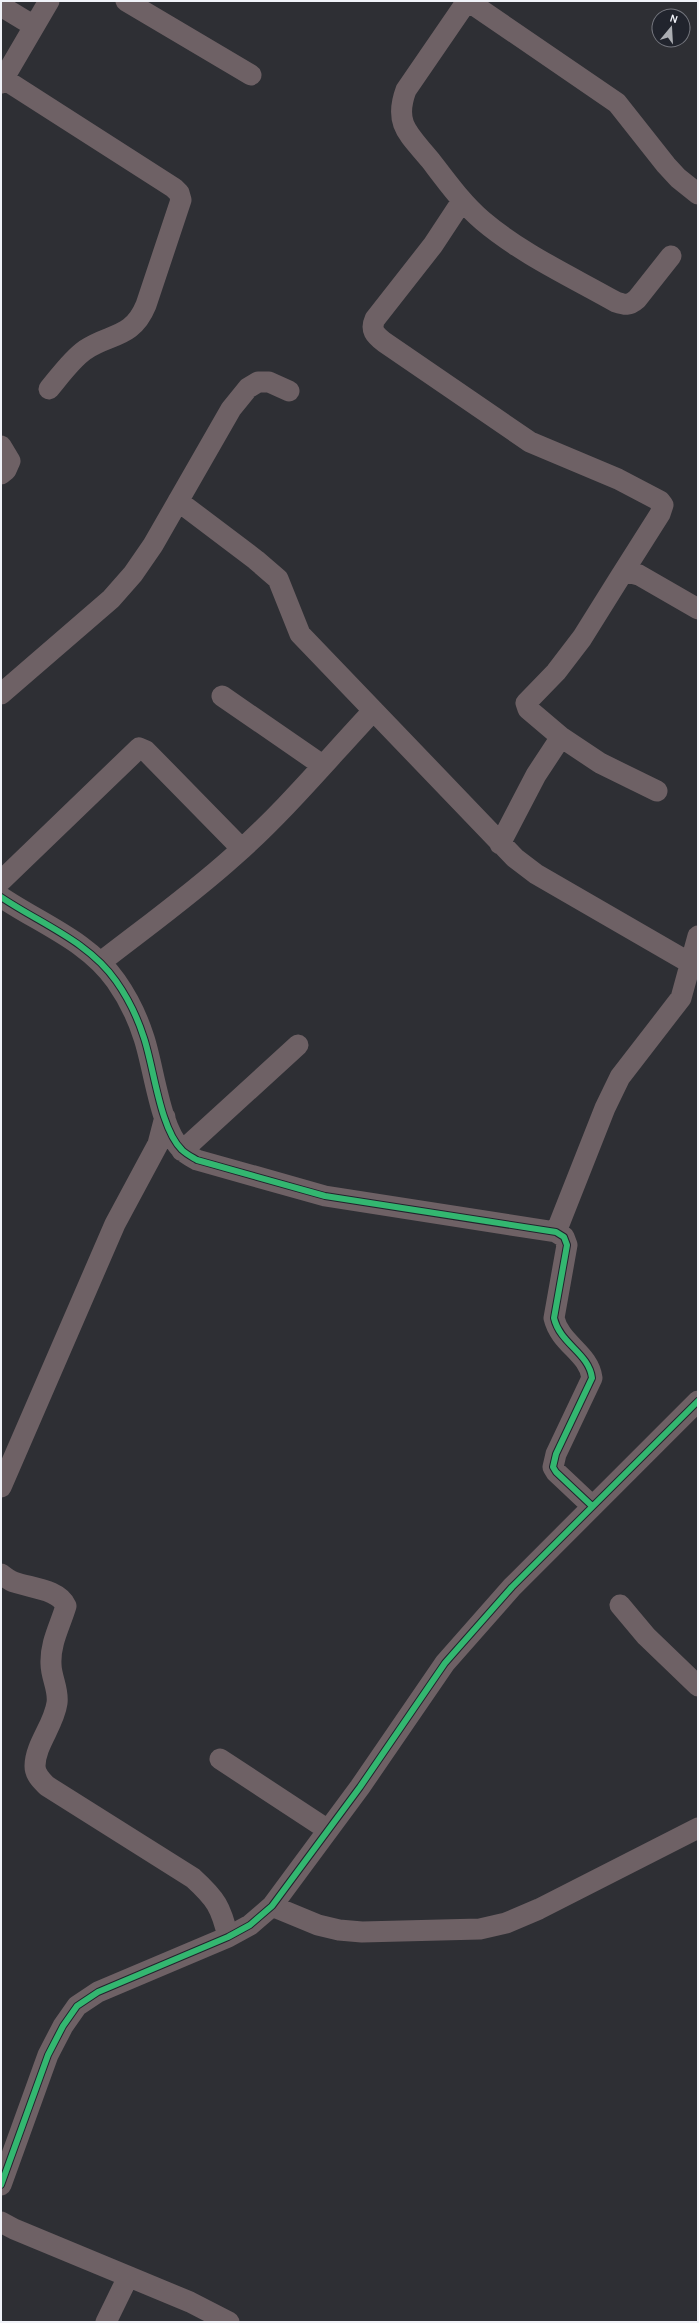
<svg xmlns="http://www.w3.org/2000/svg" width="699" height="2323" font-family="Karla,sans-serif">
	<style>
		.lines { fill: none; stroke-linecap: round; stroke-linejoin: round }
		.minor { stroke: #6e6165; stroke-width: 21 }
		.cycleway-casing { stroke: #21242d; stroke-width: 8 }
		.cycleway { stroke: #33b770; stroke-width: 6 }
	</style>
	<rect width="100%" height="100%" fill="#2e2f34"/>
	<g class="lines">
		<path class="minor" d="M126,1L251,75
			M467,1L406,90C393,125 410,135 431,161C447,182 463,204 483,221C522,254 572,277 616,302C625,305 629,306 637,299L671,256
			M468,1L617,103L666,165L678,178L698,194
			M1,6L34,26
			M4,79L174,188L179,193L181,200L146,305C132,339 110,333 85,350C71,360 60,376 49,389
			M1,83L49,1
			M462,201L433,245L375,319C370,330 375,335 384,342L530,442L618,479L660,501L663,505L660,514L622,574
			M1,446L10,461L6,470L1,474
			M178,501L256,560L278,579L300,634L515,858L536,874L690,963
			M1,694L111,599L133,574L153,545L231,409L248,388L258,382H269L289,391
			M222,696L322,765
			M561,737L600,763L657,791
			M500,844L536,775L561,737L528,709L526,703L556,672L582,638L622,574L628,572L639,575L698,609
			M1,881L139,748L146,751L242,849
			M1,897C41,924 88,941 116,981C128,998 138,1019 144,1038C154,1068 160,1129 182,1150C186,1154 192,1157 197,1160L325,1196L556,1232L564,1237L567,1245L554,1318C560,1344 589,1353 592,1378L556,1454L553,1467L556,1472L591,1505
			M101,962C146,927 192,894 234,856C284,812 328,759 373,711
			M182,1151L298,1045
			M556,1232L605,1108L620,1077L681,998L698,936
			M1,1487L115,1224L158,1144L165,1117
			M1,1574C5,1577 10,1581 14,1582C30,1588 59,1589 66,1606C60,1626 50,1643 51,1664C51,1677 59,1690 57,1703C54,1725 35,1745 35,1766C35,1775 42,1781 47,1786L193,1878C216,1899 221,1907 228,1937
			M620,1605L646,1636L698,1686
			M220,1759L328,1830
			M272,1906L318,1925L339,1930L362,1932L480,1929L506,1923L539,1909L698,1828
			M1,2185L48,2055L63,2026L77,2006L98,1992L228,1937L250,1925L272,1906L360,1787L445,1663L512,1587L698,1401
			M1,2222L14,2229L190,2302L229,2322
			M106,2322L128,2277"/>
		<g class="cycleway-casing">
			<path id="cycleway" d="M1,897C41,924 88,941 116,981C128,998 138,1019 144,1038C154,1068 160,1129 182,1150C186,1154 192,1157 197,1160L325,1196L556,1232L564,1237L567,1245L554,1318C560,1344 589,1353 592,1378L556,1454L553,1467L556,1472L591,1505
				M1,2185L48,2055L63,2026L77,2006L98,1992L228,1937L250,1925L272,1906L360,1787L445,1663L512,1587L698,1401"/>
		</g>
		<use href="#cycleway" class="cycleway"/>
	</g>
	<rect width="699" height="2323" fill="none" stroke="#f0f2f8" stroke-width="4"/>
	<g transform="translate(671 28) rotate(18)"><circle r="19" fill="#21242d" stroke="#74767e"/>
	<path d="M0-3L7 15L0 10L-7 15Z" fill="#acaeb3"/>
	<text y="-6" font-size="11" font-weight="bold" text-anchor="middle" fill="#f0f2f8">N</text>
	</g>
</svg>
